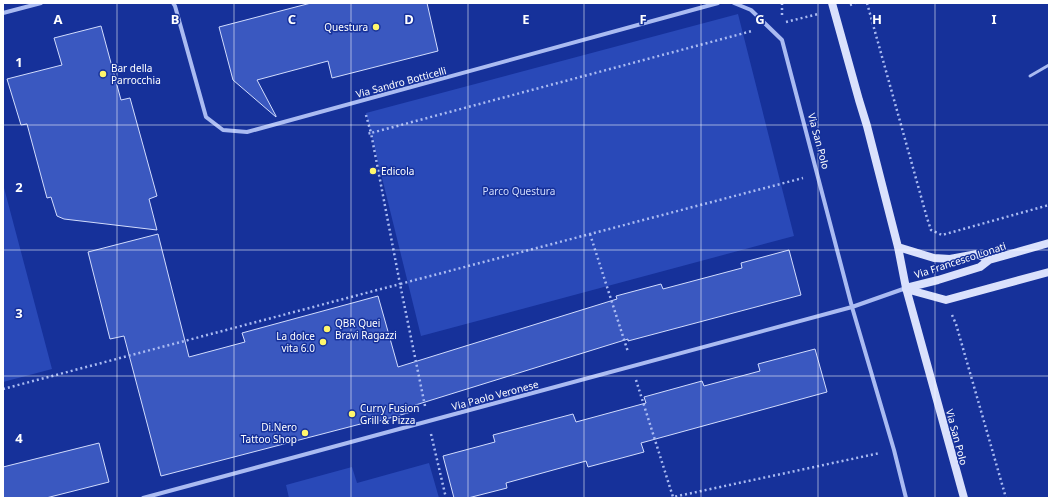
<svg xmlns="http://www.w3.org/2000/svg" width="1052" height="501" font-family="'Noto Sans',sans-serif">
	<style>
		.green { fill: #2949b8 }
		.building { fill: #3a58c0; stroke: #d2dcfd }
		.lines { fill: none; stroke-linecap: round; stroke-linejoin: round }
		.path { stroke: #aabbf2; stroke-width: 2.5; stroke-dasharray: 2 3; stroke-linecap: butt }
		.lane { stroke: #aabbf2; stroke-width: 3 }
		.street { stroke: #aabbf2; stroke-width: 4 }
		.secondary { stroke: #dae1fc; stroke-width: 8 }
		.grid { fill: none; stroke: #fff; stroke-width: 1; stroke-opacity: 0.55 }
		.poi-dot { fill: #fff66c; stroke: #16319a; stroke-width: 1.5 }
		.labels { text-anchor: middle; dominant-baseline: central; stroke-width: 3; stroke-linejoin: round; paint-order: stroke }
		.poi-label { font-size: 10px; fill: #fff; stroke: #16319a; text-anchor: start }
		.street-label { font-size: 10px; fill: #fff; stroke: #16319a }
		.park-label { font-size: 10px; fill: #d2dcfd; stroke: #16319a }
		.grid-label { font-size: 13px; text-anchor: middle; font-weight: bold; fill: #fff; stroke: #16319a; stroke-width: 3; stroke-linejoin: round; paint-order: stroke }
	</style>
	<rect width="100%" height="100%" fill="#16319a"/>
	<path class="green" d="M738,14L794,236L421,336L366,113Z
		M3,184L52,369L3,382Z
		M429,463L439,498H289L286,485L352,467L357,483Z"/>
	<path class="building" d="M311,3H427L438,51L332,78L328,61L257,80L276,116V117L233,80L219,27Z
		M101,26L121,100L130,98L157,196L149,199L157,230L64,219L57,216L51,197L47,198L27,124L21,125L7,79L62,65L54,38Z
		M158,234L189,357L245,342L242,333L378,296L398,367L617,299L616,296L661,284L663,289L742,268L741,263L789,250L801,295L628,341V339L409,407L411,412L372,423V421L161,476L124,336L110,339L88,252Z
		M815,349L827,392L641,443L644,452L588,467L586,461L506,483L507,488L468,498H454L443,456L495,442L493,435L573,414L576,422L646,403L644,397L702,381L704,386L760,371L758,364Z
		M99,443L109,482L46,498H3V467Z"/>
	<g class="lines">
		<path class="path" d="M782,3V18
			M867,3L927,218L931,230L942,235L1049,205
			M850,5L855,3
			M786,22L818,14
			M366,115L371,133L752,31
			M590,234L628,352
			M952,315L956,324L1006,498
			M636,380L673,497L880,453
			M3,389L400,284L371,133L366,134
			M425,406L400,284L803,178
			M431,434L446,498"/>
		<path class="lane" d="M1030,76L1049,65"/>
		<path class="street" d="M173,3L175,6L206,117L223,130L247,132L718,3
			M734,3L751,10L782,40L852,307L894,450L906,498
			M3,13L41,3
			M143,498L852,307L906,288"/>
		<path class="secondary" d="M832,3L859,100L867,126L898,247L906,288L964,498
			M898,247L934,258L950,259L977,254L989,260
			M906,288L938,280L980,267L989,260L1049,243
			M906,289L946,300L1049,272"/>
	</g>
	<path class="grid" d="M117,3V498M234,3V498M351,3V498M468,3V498M584,3V498M701,3V498M818,3V498M935,3V498M3,125H1049M3,250H1049M3,376H1049"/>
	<g class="poi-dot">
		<circle cx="376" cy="27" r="4"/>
		<circle cx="103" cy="74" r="4"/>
		<circle cx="373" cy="171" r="4"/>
		<circle cx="327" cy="329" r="4"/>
		<circle cx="323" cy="342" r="4"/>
		<circle cx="352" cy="414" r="4"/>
		<circle cx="305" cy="433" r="4"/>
	</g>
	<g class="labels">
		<g class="poi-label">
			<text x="368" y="27" text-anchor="end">Questura</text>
			<text x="111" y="68">Bar della<tspan x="111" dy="12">Parrocchia</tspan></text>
			<text x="381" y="171">Edicola</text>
			<text x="335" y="323">QBR Quei<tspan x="335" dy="12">Bravi Ragazzi</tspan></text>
			<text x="315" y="336" text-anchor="end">La dolce<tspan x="315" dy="12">vita 6.0</tspan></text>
			<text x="360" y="408">Curry Fusion<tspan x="360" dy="12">Grill &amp; Pizza</tspan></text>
			<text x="297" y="427" text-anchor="end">Di.Nero<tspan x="297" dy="12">Tattoo Shop</tspan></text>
		</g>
		<g class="street-label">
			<text transform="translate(401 82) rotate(-15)">Via Sandro Botticelli</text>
			<text transform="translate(819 141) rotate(75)">Via San Polo</text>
			<text transform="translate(960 260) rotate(-18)">Via Francesco Lonati</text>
			<text transform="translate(495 395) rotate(-15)">Via Paolo Veronese</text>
			<text transform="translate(957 437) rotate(75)">Via San Polo</text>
		</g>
		<g class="park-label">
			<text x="519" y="191">Parco Questura</text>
		</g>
	</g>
	<g class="grid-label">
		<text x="58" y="24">A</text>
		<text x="175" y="24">B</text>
		<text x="292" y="24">C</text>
		<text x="409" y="24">D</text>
		<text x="526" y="24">E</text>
		<text x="643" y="24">F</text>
		<text x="760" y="24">G</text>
		<text x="877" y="24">H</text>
		<text x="994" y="24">I</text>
		<text x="19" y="67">1</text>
		<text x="19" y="192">2</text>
		<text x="19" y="318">3</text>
		<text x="19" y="443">4</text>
	</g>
	<rect width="1052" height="501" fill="none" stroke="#ffffff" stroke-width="8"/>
</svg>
